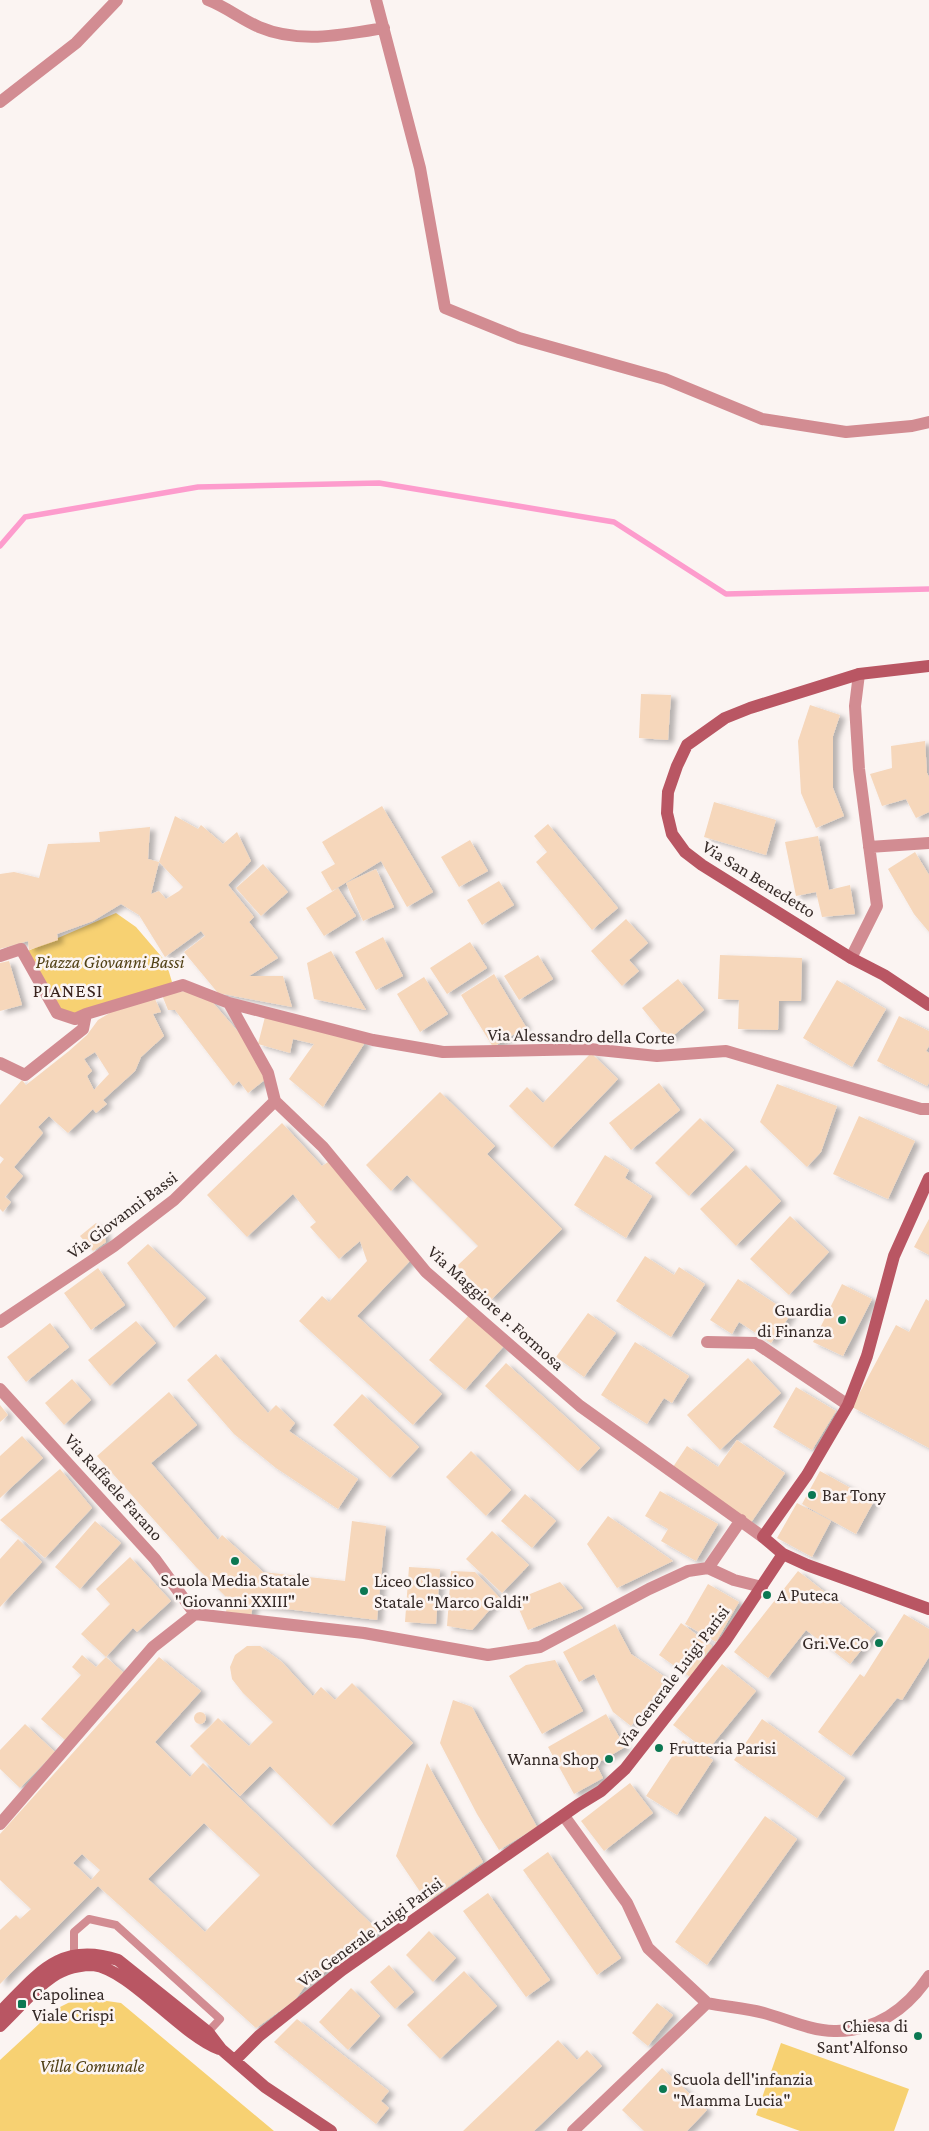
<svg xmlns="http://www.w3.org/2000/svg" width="929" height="2131" font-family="'Crimson Pro',serif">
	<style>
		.green { fill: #f7d172 }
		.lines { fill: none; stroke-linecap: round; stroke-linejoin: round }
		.stream { stroke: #fd9ccd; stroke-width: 5.5 }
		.building { fill: #f6d7bb; fill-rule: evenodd; filter: url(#shadow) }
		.lane { stroke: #d28c92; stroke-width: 8 }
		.street { stroke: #d28c92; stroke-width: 12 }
		.secondary { stroke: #b95663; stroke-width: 12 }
		.poi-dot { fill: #0b7852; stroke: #fbf4f2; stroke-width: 2 }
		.labels { text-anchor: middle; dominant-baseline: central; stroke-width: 5; stroke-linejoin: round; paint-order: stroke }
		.street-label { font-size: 18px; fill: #352a27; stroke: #fbf4f2 }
		.park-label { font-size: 18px; font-style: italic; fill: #504015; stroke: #fbf4f2 }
		.poi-label { font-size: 18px; fill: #352a27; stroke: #fbf4f2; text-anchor: start }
		.neighbourhood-label { font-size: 19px; letter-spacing: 1px; fill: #39231d; stroke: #fbf4f2 }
	</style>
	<defs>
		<filter id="shadow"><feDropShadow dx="5.5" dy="3" stdDeviation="2.5" flood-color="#0004"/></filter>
	</defs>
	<rect width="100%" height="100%" fill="#fbf4f2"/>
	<path class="green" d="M116,913L136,927L166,962L172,982L150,995L75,1019L58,1012L23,953Z
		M93,1999L121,2003L274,2131H0V2060L54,2010L72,2001Z
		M781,2043L909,2089L894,2131H800L756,2115Z"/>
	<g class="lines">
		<path class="stream" d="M0,546L25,517L198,487L379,483L614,522L726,594L929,589"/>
	</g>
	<path class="building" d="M641,694L671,695L668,740L639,738Z
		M810,705L840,715L833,736V788L844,816L816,828L801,793L798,741Z
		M925,741L927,773L929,777V812L916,818L906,799L882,806L870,774L892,768L891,746Z
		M714,802L776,820L766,855L704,837Z
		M382,806L433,892L407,907L381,861L332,891L321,872L335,864L322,842Z
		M175,816L198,829L201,825L223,844L237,832L251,861L228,885L254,917L249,922L278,958L249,976H283L292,1007L218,993L184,952L205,936L201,931L165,957L139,915L121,904L93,921L57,934L58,940L29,950L28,941L0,949V874L14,872L39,878L48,844L100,842L99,832L150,827L148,859L159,862L151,894L159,891L166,899L179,891L183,887L159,862Z
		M548,824L618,908L592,930L536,862L547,852L534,836Z
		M818,836L829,890L850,885L855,914L822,917L816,892L796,896L785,842Z
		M470,840L488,871L459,887L441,857Z
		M915,852L929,875V932L914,914L888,869Z
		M263,864L288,892L261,916L236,888Z
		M376,869L394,907L363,921L346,883Z
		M499,881L514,905L482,925L467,900Z
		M338,888L356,916L324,936L306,908Z
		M626,919L648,943L629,960L639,971L622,986L591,951Z
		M383,937L403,976L376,990L355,952Z
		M470,942L487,968L447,994L430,968Z
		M331,951L366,1010L314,999L307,963Z
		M538,955L553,979L519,1000L504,976Z
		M720,955L802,958L801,1001H779L778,1030L738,1029L739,1000L718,999Z
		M9,961L22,1005L0,1011V963Z
		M494,974L526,1027L493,1047L461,995Z
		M424,977L448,1014L420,1032L397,994Z
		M678,979L704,1010L668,1040L642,1008Z
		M837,980L886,1009L852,1067L803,1038Z
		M192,990L201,999L208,997L247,1042L266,1079L248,1093L239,1081L233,1086L175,1010H168L162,995Z
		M155,999L161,1012L153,1014L164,1036L141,1057L135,1071L103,1100L107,1104L96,1113L93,1109L68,1133L49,1116L38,1127L43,1133L14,1167L23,1176L5,1197L11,1202L3,1212L0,1209V1164L4,1159L0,1156V1105L22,1080L26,1085L69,1051L87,1035L98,1020L118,1008ZM95,1052L109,1074L94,1090L87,1076L92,1071L84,1059Z
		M266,1013L366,1041L323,1107L289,1079L314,1044L293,1039L290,1053L258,1044Z
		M899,1016L929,1031V1046L926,1051L929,1053V1083L927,1086L877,1061Z
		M591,1053L618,1079L552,1148L509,1106L527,1087L543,1103Z
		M659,1083L680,1110L631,1150L609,1123Z
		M777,1084L837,1106L821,1152L807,1167L760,1122Z
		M440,1092L495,1146L487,1154L562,1229L491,1300L457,1266L478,1246L407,1175L391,1191L366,1165Z
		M859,1116L915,1141L888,1199L833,1174Z
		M700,1118L734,1150L689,1196L655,1163Z
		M282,1123L322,1166L331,1160L411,1260L357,1316L442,1394L413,1425L299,1321L322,1296L329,1302L367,1261L360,1241L339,1259L310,1227L316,1222L293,1194L247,1237L207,1195Z
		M605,1155L629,1170L625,1178L652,1196L626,1238L574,1205Z
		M746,1165L781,1201L736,1246L700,1209Z
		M790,1216L829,1252L789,1295L750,1259Z
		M929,1219V1255L914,1247Z
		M96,1223L104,1232L106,1242L93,1251L80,1236Z
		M148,1244L206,1298L174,1328L127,1263Z
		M645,1256L674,1275L679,1267L705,1284L671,1337L616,1301Z
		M98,1268L125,1305L91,1330L64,1293Z
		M738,1279L791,1314L771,1343L739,1322L732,1334L710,1320Z
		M842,1284L872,1299L843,1356L813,1342Z
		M926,1299L929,1301V1448L852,1407L896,1325L909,1332Z
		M588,1313L616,1333L584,1377L556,1357Z
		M469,1315L504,1346L465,1390L429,1360Z
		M136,1321L156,1343L110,1386L88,1360Z
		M50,1323L69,1347L26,1382L7,1357Z
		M635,1342L689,1376L672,1403L664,1398L647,1424L601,1395Z
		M216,1354L268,1413L276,1405L295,1423L289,1431L358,1479L338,1509L276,1468L234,1434L187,1380Z
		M748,1358L781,1393L720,1450L687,1415Z
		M506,1363L600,1448L578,1471L485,1386Z
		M72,1379L91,1400L64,1425L45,1403Z
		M796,1387L836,1411L812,1450L773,1427Z
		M169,1392L197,1425L151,1463L218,1540L222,1535L263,1572L345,1581L352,1521L386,1526L377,1620L253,1605L251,1616L226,1614L227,1598L196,1567L97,1456Z
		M362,1394L419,1447L390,1478L333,1425Z
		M0,1405L8,1415L0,1422Z
		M22,1436L43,1458L0,1498V1456Z
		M737,1440L785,1473L750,1524L671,1470L687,1446L718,1467Z
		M471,1451L511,1490L486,1516L446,1477Z
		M60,1469L92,1508L45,1558L0,1520Z
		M820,1471L874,1501L856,1534L802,1504Z
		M660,1491L718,1524L696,1561L661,1541L668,1529L645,1516Z
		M525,1494L556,1521L532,1548L501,1521Z
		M797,1503L831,1521L812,1557L777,1538Z
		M608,1516L673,1561L617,1588L587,1544Z
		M95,1521L121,1543L80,1589L55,1567Z
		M492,1531L529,1565L502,1593L466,1559Z
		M18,1539L42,1562L0,1607V1559Z
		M130,1557L171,1601L137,1632L133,1628L106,1657L81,1634L110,1604L96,1589Z
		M409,1567L440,1569L436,1624L405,1622Z
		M451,1571L475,1572L500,1598L472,1630L447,1626Z
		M798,1571L876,1632L850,1664L806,1630L768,1678L734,1652Z
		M560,1582L583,1608L528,1630L515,1600Z
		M708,1584L739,1602L716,1642L685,1624Z
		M904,1614L929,1629V1657L902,1700L897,1698L851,1756L818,1732L860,1674L864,1677Z
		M681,1623L712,1646L690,1677L659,1655Z
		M615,1624L631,1654L668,1679L631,1726L613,1712L594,1674L579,1682L563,1652Z
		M247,1646H260L282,1662L313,1696L321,1687L335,1700L352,1683L413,1743L331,1826L270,1766L240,1796L190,1746L218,1718L249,1746L273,1722L243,1693L232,1679L230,1667L235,1655Z
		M82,1655L96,1667L106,1657L125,1674L65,1740L41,1719L81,1675L72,1667Z
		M159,1657L201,1691L155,1742L190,1777L203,1763L380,1932L305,1986L295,2000L256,2028L98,1886L0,1984V1930L16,1915L20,1919L31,1909L0,1880V1834ZM204,1823L260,1875L205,1932L148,1879ZM82,1854L100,1870L91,1880L73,1863Z
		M555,1660L583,1711L542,1734L509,1676L526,1665Z
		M722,1664L756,1691L707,1751L673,1725Z
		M453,1700L472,1707L537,1827L499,1850L477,1814L440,1743Z
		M194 1718a6 6 0 1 1 12 0a6 6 0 1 1-12 0Z
		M606,1714L625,1747L596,1764L603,1778L574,1794L548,1747Z
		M762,1719L845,1778L817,1818L734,1760Z
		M25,1724L55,1752L20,1788L0,1769V1750Z
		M683,1740L713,1760L677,1815L646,1796Z
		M427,1763L483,1862L427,1902L396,1856Z
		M630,1783L653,1813L604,1851L581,1821Z
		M765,1816L797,1839L707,1965L675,1942Z
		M548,1852L621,1958L597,1975L523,1870Z
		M488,1893L550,1980L526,1997L463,1911Z
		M429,1931L456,1958L433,1982L406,1955Z
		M389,1965L414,1992L395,2009L370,1982Z
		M464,1971L497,2006L440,2059L407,2025Z
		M351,1988L380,2016L348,2050L319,2022Z
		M657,2003L673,2015L648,2046L632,2033Z
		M297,2019L389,2091L381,2101L389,2108L376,2124L274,2042Z
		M558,2040L577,2060L587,2050L602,2066L534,2131H463Z
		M662,2068L707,2110L687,2131H644L622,2110Z"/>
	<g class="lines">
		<path class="lane" d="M74,1954V1932L89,1919L116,1925L220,2019L208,2032"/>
		<path class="street" d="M208,0C226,7 241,19 259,27C299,44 343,35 384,28
			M376,0L420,168L445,308L519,338L665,379L762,419L846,432L912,426L929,422
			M0,102L76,43L117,0
			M869,847L929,843
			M0,956L21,949L57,1013L75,1019L86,1014L183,985L229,1003L373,1040L443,1052L590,1049L657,1056L726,1051L921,1109H929
			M851,958L877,906L859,769L855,706L859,674
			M229,1003L268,1073L275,1101L323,1147L426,1272L580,1406L763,1537
			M0,1063L25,1075L83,1029L86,1014
			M0,1322L114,1246L174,1200L275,1101
			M707,1342L756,1343L848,1405
			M0,1389L155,1559L195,1614
			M708,1568L741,1520
			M564,1816L627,1903L648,1948L707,2003
			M0,1824L153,1647L195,1614L364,1633L488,1655L540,1647L649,1589L688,1571L708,1568L734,1580L762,1587
			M707,2003C726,2007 746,2008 764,2013C786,2019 811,2031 834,2031C875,2032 907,2009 929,1976
			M573,2131L707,2003"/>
		<path class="secondary" d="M929,666L859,674L750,708L725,718L687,745L677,766L668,792L667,813L672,834L685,852L702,865L851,958L884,975L929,1005
			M929,1178L894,1256L867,1356L848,1405L807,1475L763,1537L783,1554L807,1565L929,1609
			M0,2012C38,1974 60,1941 118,1960L208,2032L221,2049L265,2087L331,2131
			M0,2026C16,2011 43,1979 63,1971C70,1967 84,1965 93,1965C129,1969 180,2034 219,2049
			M235,2060L259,2036L342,1970L578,1805L601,1791L625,1769L726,1640L783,1554"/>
	</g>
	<g class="poi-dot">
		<circle cx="842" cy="1320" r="5"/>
		<circle cx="812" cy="1495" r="5"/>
		<circle cx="235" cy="1561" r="5"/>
		<circle cx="364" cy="1591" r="5"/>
		<circle cx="767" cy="1595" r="5"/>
		<circle cx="879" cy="1643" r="5"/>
		<circle cx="659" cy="1748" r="5"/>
		<circle cx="609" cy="1759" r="5"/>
		<rect x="17" y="1999" width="10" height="10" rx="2.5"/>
		<circle cx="918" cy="2036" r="5"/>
		<circle cx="663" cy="2089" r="5"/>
	</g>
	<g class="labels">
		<g class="street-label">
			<text transform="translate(759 879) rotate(32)">Via San Benedetto</text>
			<text transform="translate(581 1036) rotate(1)">Via Alessandro della Corte</text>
			<text transform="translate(122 1215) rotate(-37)">Via Giovanni Bassi</text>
			<text transform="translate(496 1308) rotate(42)">Via Maggiore P. Formosa</text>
			<text transform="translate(114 1487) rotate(48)">Via Raffaele Farano</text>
			<text transform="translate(673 1677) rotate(-53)">Via Generale Luigi Parisi</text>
			<text transform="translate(370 1932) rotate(-36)">Via Generale Luigi Parisi</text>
		</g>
		<g class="park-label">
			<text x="110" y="962">Piazza Giovanni Bassi</text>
			<text x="92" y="2066">Villa Comunale</text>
		</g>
		<g class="poi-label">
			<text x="832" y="1310" text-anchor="end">Guardia<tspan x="832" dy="21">di Finanza</tspan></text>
			<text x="822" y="1495">Bar Tony</text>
			<text x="235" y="1580" text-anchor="middle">Scuola Media Statale<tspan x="235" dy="21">"Giovanni XXIII"</tspan></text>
			<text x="374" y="1581">Liceo Classico<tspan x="374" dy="21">Statale "Marco Galdi"</tspan></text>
			<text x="777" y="1595">A Puteca</text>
			<text x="869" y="1643" text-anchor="end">Gri.Ve.Co</text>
			<text x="669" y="1748">Frutteria Parisi</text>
			<text x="599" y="1759" text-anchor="end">Wanna Shop</text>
			<text x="32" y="1994">Capolinea<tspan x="32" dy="21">Viale Crispi</tspan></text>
			<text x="908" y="2026" text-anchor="end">Chiesa di<tspan x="908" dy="21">Sant'Alfonso</tspan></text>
			<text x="673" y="2079">Scuola dell'infanzia<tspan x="673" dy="21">"Mamma Lucia"</tspan></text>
		</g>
		<g class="neighbourhood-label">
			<text x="68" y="990">PIANESI</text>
		</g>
	</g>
</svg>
